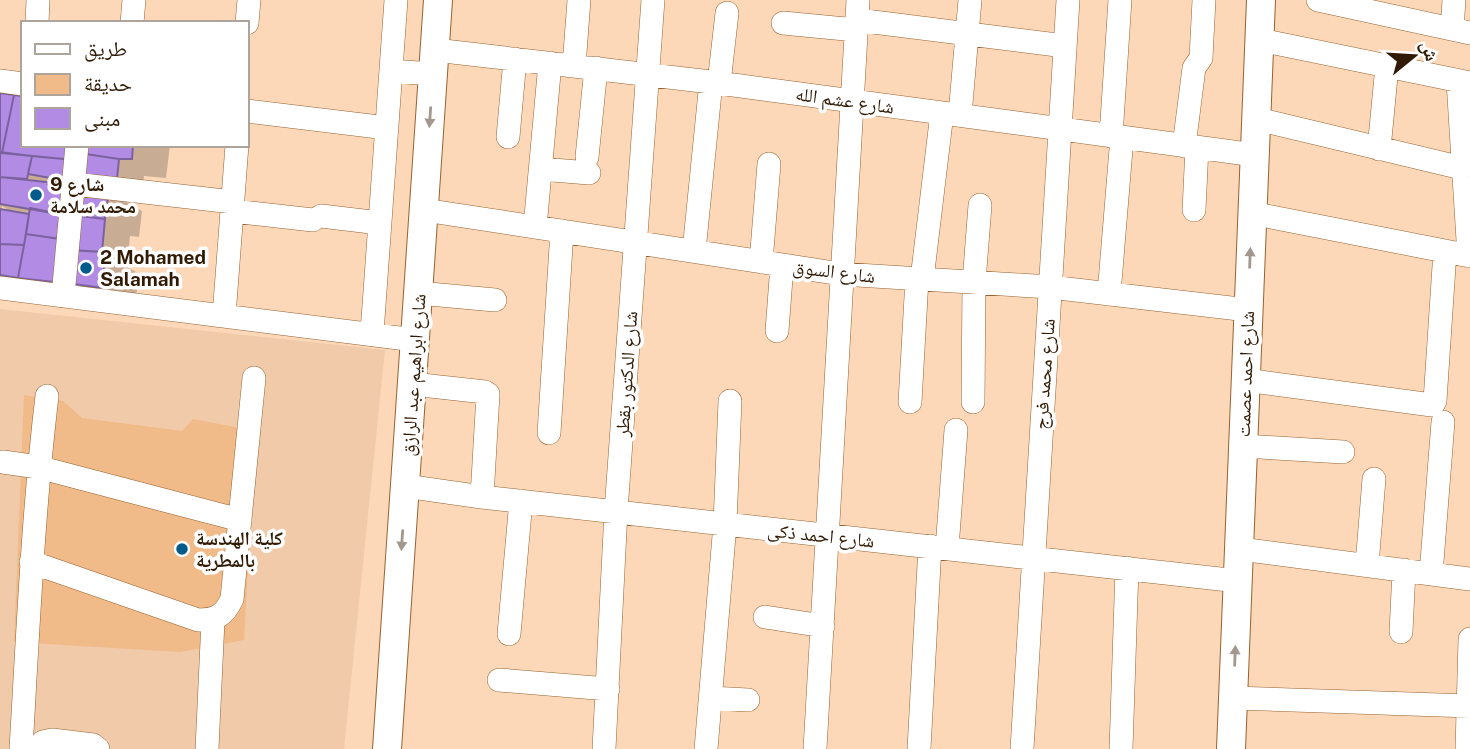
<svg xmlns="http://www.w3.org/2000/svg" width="1470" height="749" font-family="'Public Sans','Noto Naskh Arabic',sans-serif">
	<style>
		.built { fill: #f1caa9 }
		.green { fill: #f0ba89 }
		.shadow { fill: #0003; fill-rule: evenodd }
		.building { fill: #b28ce4; stroke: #7b629e; stroke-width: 2 }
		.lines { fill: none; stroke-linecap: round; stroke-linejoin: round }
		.minor-casing { stroke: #97622e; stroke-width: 24 }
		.major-casing { stroke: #97622e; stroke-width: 30 }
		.minor { stroke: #fff; stroke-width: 23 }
		.major { stroke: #fff; stroke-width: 28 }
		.oneway { fill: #a2988e }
		.poi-dot { fill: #035b8c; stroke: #fff; stroke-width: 2.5 }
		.labels { text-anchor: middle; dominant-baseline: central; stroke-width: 7; stroke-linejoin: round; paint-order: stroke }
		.street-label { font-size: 19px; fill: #311b05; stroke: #fff }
		.poi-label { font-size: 19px; font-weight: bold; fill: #311b05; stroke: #fff; text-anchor: start }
	</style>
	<rect width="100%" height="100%" fill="#fcd8b9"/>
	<path class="built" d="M0,309L385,350L344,749H0Z"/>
	<path class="green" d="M24,395L63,401L82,418L182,431L193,419L256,431L244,640L180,652L14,642Z"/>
	<path class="shadow" d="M0,95L23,98V145H170L166,178L144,176L141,201L121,199L142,211L139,237L130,236L127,267L138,273L136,306L0,286ZM10,104H14L9,129L6,128ZM2,206L13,213L1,211Z"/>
	<path class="building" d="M0,93L14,95L2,153L0,152Z
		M14,95L23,96V145H76L74,160L2,153Z
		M79,145H133L132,159H119L79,153Z
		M0,152L32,156L27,179L0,177Z
		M79,153L119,159L116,188L75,183Z
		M32,156L74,160L73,182L28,174Z
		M0,177L73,185L70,216L0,204Z
		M76,186L109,190L105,219L72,215Z
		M30,208L70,216L67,240L26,234Z
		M0,209L29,214L24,245L0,244Z
		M72,215L105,219L102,252L69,250Z
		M26,234L67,240L63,283L18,278Z
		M0,244L24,245L18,278L0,275Z
		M69,250L105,252L103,288L66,283Z"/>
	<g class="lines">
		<g class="minor-casing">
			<path id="minor" d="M1318,0L1470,33
				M857,20L1065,46
				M37,23L38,0
				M132,23L134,0
				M247,23L249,0
				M783,23L856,30
				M1452,29L1454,0
				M1260,40L1470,83
				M435,50L711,82L1255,155
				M574,66L579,0
				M391,71L433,74
				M0,81L23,84
				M1458,81L1469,256
				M719,83L727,13
				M247,111L387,128
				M960,115L970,0
				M1257,119L1462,168
				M1111,136L1120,0
				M508,137L515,59
				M1184,146L1194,68L1201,58L1204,0
				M1379,149L1387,66
				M587,157L596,68
				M541,169L589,173
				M74,184L233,202
				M424,210L841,274L1050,287L1248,310
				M1194,210L1197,147
				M232,211L313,220
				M1251,213L1470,256
				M321,216L380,223
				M535,227L550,63
				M694,251L711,82
				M761,262L769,164
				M922,279L942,113
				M0,288L415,340
				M418,293L495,300
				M1109,294L1122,137
				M63,296L77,145
				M224,316L237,145
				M777,331L782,265
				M372,333L396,0
				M1245,380L1432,405L1435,401L1445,251
				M412,384L485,392L488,394L482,497
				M910,402L917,279
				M973,402L974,282L980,205
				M549,433L562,231
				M1243,446L1343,452
				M3,462L38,467L240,520
				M405,486L482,497L1238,581
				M947,548L956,430
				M1240,549L1470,579
				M31,562L198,620C216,620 224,616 232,599L254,378
				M1367,565L1374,479
				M1431,574L1443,422
				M765,617L823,626
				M1401,632L1404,570
				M509,634L521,501
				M499,680L608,689
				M711,698L748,700
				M1233,698L1470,706
				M21,749C28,631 33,513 47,396
				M40,749L43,742L52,740L93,745L98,749
				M207,749L213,620
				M604,749L616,511L653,0
				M706,749L725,524L730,401
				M815,749L858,0
				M919,749L930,546
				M1022,749L1068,0
				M1121,749L1127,568
				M1467,749L1470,639"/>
		</g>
		<g class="major-casing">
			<path id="major" d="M387,749L438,0
				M1231,749L1261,0"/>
		</g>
		<use href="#minor" class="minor"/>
		<use href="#major" class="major"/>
	</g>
	<defs><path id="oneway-solid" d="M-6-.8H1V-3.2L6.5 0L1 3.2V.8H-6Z" transform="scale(1.75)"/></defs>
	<g class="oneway">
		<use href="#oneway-solid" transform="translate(430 117) rotate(94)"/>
		<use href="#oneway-solid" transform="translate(1250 258) rotate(-88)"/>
		<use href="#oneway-solid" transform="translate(402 540) rotate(94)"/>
		<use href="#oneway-solid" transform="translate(1235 656) rotate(-88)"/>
	</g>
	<g class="poi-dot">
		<circle cx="36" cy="195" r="7"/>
		<circle cx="86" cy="268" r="7"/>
		<circle cx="182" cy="549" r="7"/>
	</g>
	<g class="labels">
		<g class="street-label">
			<text transform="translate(845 100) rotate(8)">شارع عشم الله</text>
			<text transform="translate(834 271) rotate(7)">شارع السوق</text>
			<text transform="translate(626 374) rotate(-86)">شارع الدكتور بقطر</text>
			<text transform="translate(1044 374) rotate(-86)">شارع محمد فرج</text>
			<text transform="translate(1245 374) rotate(-88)">شارع احمد عصمت</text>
			<text transform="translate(413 375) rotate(-86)">شارع ابراهيم عبد الرازق</text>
			<text transform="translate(821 535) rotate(6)">شارع احمد ذكى</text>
		</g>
		<g class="poi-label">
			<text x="50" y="184">9 شارع<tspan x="50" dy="22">محمد سلامة</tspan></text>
			<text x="100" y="257">2 Mohamed<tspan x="100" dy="22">Salamah</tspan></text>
			<text x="196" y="538">كلية الهندسة<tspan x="196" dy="22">بالمطرية</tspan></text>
		</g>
	</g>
	<rect x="21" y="21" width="228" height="126" fill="#ffffff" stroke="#ada49b" stroke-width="2"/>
	<rect x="35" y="44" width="35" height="10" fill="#ffffff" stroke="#ada49b" stroke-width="2"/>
	<text x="84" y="56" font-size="21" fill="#311b05">طريق</text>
	<rect x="35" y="74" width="35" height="21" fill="#f0ba89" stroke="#ada49b" stroke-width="2"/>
	<text x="84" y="91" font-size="21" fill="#311b05">حديقة</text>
	<rect x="35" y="108" width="35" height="21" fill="#b28ce4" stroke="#ada49b" stroke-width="2"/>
	<text x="84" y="126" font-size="21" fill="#311b05">مبنى</text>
	<g transform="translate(1414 56) rotate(72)" stroke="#ffffff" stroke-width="5" paint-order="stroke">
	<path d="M0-5L12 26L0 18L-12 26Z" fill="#311b05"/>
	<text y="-10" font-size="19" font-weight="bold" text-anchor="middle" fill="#311b05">ش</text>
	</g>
</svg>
